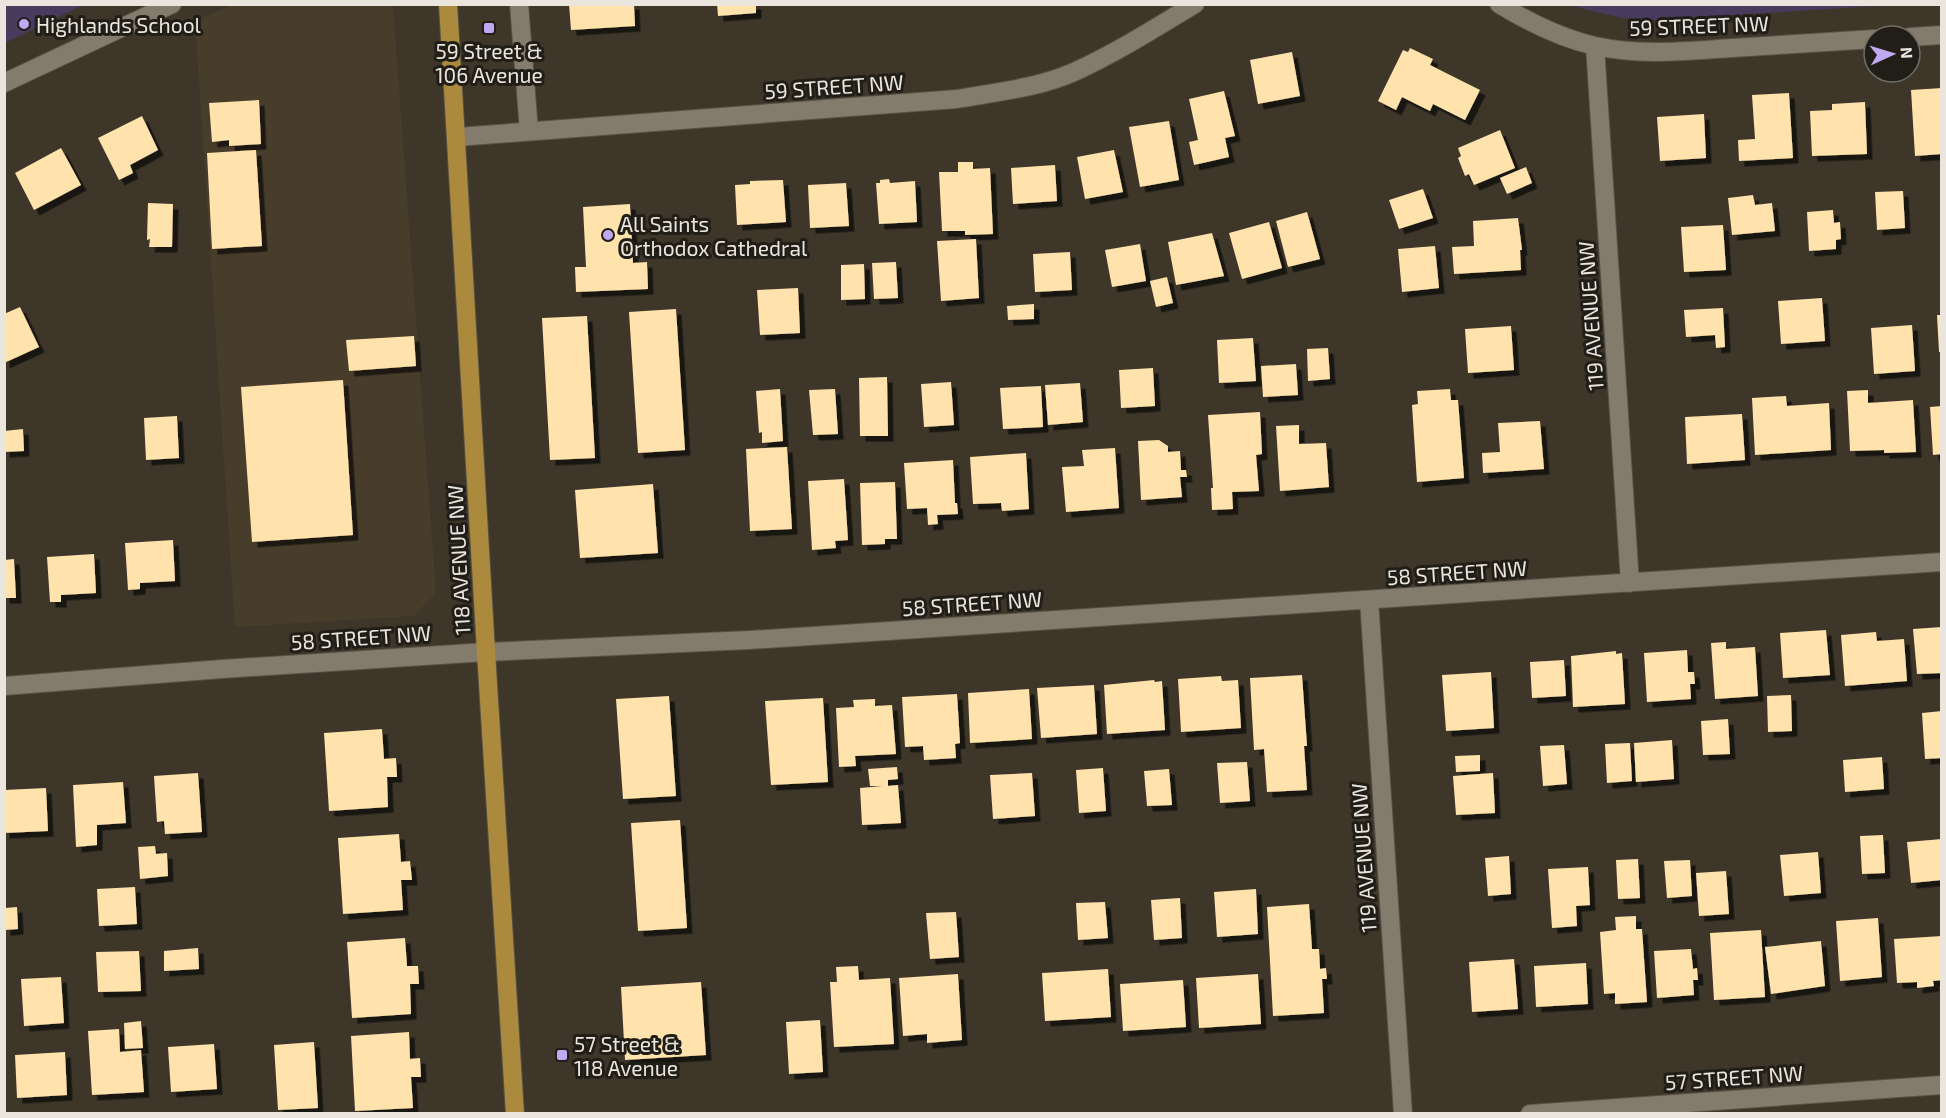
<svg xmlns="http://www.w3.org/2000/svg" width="1946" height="1118" font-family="'Exo 2',sans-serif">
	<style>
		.built { fill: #483d2a }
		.green { fill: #473c5d }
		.building { fill: #ffe2ac; filter: url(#shadow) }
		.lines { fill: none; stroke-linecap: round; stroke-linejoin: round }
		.minor-casing { stroke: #575246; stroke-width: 20 }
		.major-casing { stroke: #575246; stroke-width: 20 }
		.minor { stroke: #837b6c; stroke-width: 18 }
		.major { stroke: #ab8a3d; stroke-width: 18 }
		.poi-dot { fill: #c1a8f3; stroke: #211e18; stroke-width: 2 }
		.labels { text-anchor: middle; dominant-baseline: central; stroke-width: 6; stroke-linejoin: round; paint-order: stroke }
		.poi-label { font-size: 21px; fill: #eae6dd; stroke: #211e18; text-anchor: start }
		.street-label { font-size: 21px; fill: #eae6dd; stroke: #211e18 }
	</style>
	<defs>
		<filter id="shadow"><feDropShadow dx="5.5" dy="5.5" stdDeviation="0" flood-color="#0009"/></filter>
	</defs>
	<rect width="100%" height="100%" fill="#3d3629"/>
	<path class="built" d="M231,5H393L436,593L414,616L235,627L195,21Z"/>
	<path class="green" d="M5,4H83V5L5,43Z
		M1568,5V4L1890,5L1658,20L1622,18Z"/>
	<path class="building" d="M569,4H634L635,26L571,30Z
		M717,4H756V13L718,16Z
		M1410,48L1433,59L1430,65L1480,90L1465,120L1433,104L1430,111L1402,97L1396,110L1378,101L1403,50L1408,52Z
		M1292,52L1300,96L1258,104L1250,60Z
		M1942,88V154L1915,156L1911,90Z
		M1224,91L1235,136L1225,138L1229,157L1194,165L1189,142L1198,140L1189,99Z
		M1789,93L1793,158L1739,161L1738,140L1755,139L1752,95Z
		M259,100L261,144L229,146V140L212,142L209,103Z
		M1865,102L1867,154L1812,156L1810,111L1832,110V104Z
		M1704,114L1706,158L1660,161L1657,117Z
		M142,116L158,150L130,165L133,173L119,180L98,138Z
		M1169,121L1179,180L1140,187L1129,127Z
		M1500,130L1515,168L1474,185L1469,174L1465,176L1458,158L1461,156L1458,148Z
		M61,148L81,185L34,210L15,173Z
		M256,150L262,246L212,249L207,153Z
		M1114,150L1123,192L1085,199L1077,157Z
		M958,162H973V169L990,168L993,234L965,235V231H942L939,172H958Z
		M1055,165L1057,201L1013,204L1011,168Z
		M1526,167L1532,183L1507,194L1500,178Z
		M889,179L890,183L915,181L917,222L879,224L876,183H880V180Z
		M783,180L786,222L737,225L735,185L750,184V181Z
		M846,183L849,226L810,228L808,185Z
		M1423,189L1433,218L1399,229L1389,200Z
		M1903,191L1905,228L1877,230L1875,192Z
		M1753,195L1755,205L1772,203L1775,231L1732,235L1728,198Z
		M148,203L173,204L172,247H149L150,239L147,240Z
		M630,204L633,263L647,262L648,289L576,292L575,267H586L583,207Z
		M1833,210L1834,223L1840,222L1841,239L1836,240V249L1809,251L1807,212Z
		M1307,212L1320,259L1288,267L1276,221Z
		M1518,218L1522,250H1520L1521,270L1454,274L1452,247L1474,246L1473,221Z
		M1269,222L1282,268L1242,279L1229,233Z
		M1723,225L1726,270L1684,272L1681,227Z
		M1212,233L1224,276L1176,285L1168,242Z
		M976,239L979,298L941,301L937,241Z
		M1140,244L1146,281L1112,287L1105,250Z
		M1435,246L1439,288L1402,292L1398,249Z
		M1070,252L1072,290L1035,292L1033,254Z
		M896,262L898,298L874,299L872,263Z
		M864,264L865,299L841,300V265Z
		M1167,277L1173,303L1156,307L1150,281Z
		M798,288L800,333L760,335L757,290Z
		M1822,298L1825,341L1781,344L1778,301Z
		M1034,304V319L1008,320L1007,306Z
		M20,307L39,347L4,363V314Z
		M1723,308L1725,347L1716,348L1715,335L1686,337L1684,310Z
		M676,309L685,450L638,453L629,312Z
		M1937,315H1942V352H1939Z
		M587,316L595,458L550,460L542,318Z
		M1912,325L1915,371L1874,374L1871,328Z
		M1511,326L1514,370L1468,373L1465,329Z
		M414,336L416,366L349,371L346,340Z
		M1253,338L1256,381L1219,383L1217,340Z
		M1328,348L1330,379L1308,381L1307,349Z
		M1296,364L1298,395L1263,397L1261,366Z
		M1153,368L1155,406L1121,408L1119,370Z
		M887,377L888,436H860L859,378Z
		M343,380L353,535L252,542L241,387Z
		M951,382L954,425L924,427L921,384Z
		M1080,383L1083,422L1048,425L1045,385Z
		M1041,386L1043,427L1003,429L1000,388Z
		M780,389L783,441L762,443V432L759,433L756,391Z
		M835,389L838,434L813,435L809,390Z
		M1450,389L1451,400H1458L1464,478L1417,482L1412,405L1418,404L1417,391Z
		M1868,390V403L1913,400L1916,452L1884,453V450L1850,451L1847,391Z
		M1786,396L1787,406L1829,403L1831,450L1755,455L1752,398Z
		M1942,406V454L1933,455L1930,407Z
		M1260,412L1262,454L1256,455L1259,491L1232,492L1233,509L1212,510L1211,488H1213L1208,415Z
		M1742,414L1745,460L1687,464L1685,417Z
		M177,416L179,458L146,460L144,418Z
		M1540,421L1544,469L1483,473L1482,453L1500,452L1498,423Z
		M1299,425V444L1326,443L1329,487L1280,491L1276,426Z
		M23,429L24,451L4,452V431Z
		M1159,440L1168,446V452L1180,451L1181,470H1186L1187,477H1180L1182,497L1141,500L1138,441Z
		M787,447L792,529L750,531L746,449Z
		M1115,448L1119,508L1066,512L1062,467L1084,466L1082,450Z
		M1026,453L1029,509L1002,511L1001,503L973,504L970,457Z
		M953,460L955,503H957L958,514L937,515L938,524L928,525L927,508L907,509L904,463Z
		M844,479L848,540L835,541L836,548L812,550L808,481Z
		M895,482L897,539H885V544L862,545L860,483Z
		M653,484L658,553L580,558L575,490Z
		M173,540L175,581L140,583V589L128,590L125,543Z
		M94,554L96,593L61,595V602H50L47,557Z
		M14,559L16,598H4V560Z
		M1942,627V673L1917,674L1913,629Z
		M1826,630L1830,675L1783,678L1780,633Z
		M1876,632L1877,641L1904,639L1907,681L1845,686L1841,635Z
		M1726,642V649L1755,647L1758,696L1715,699L1711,643Z
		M1687,650L1688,672H1694L1695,684H1690L1691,699L1647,702L1644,653Z
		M1616,651V654L1622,653L1625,704L1573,707L1571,656Z
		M1564,660L1566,696L1532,698L1530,662Z
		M1491,672L1494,728L1446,731L1442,675Z
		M1302,675L1307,746H1304L1307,790L1267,792L1264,749L1254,750L1250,678Z
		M1221,676L1222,681L1238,680L1241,728L1181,732L1178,679Z
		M1154,680L1155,682L1162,681L1165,730L1107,734L1104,685Z
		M1094,685L1097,734L1041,738L1037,688Z
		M1029,689L1032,739L970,743L968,693Z
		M957,694L960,743L955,744L956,758L924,760L923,746L905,747L902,697Z
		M1791,695L1792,731L1768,732L1767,696Z
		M669,696L676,796L623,799L616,699Z
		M823,698L828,782L771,785L765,701Z
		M875,699V706L892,705L896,754L855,756L856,766L839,767L836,708L854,707L853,700Z
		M1942,711V758L1925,759L1922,713Z
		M1728,719L1730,754L1703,755L1701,721Z
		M382,729L384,759L396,758L397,777H387L388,807L329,811L324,733Z
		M1672,740L1674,779L1636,782L1634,743Z
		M1630,743L1632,781L1607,783L1605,744Z
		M1564,745L1567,784L1543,786L1540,746Z
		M1480,755V771L1456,772L1455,756Z
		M1882,757L1884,789L1845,792L1843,760Z
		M1247,762L1250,801L1220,803L1217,763Z
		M897,767L898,779L888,780V786L898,785L901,823L862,825L860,788L883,786H870L868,769Z
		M1103,768L1106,811L1079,813L1076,770Z
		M1169,769L1172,805L1147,806L1144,771Z
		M198,773L202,832L165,834L164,821L157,822L154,776Z
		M1032,773L1035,816L993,819L990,775Z
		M1493,773L1495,813L1456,815L1453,776Z
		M123,782L126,823L97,825V845L76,847L73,785Z
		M46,788L48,831L4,833V790Z
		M680,820L687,928L638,931L631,823Z
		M399,834L401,862L410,861L412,880H401L403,910L343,914L338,838Z
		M1883,835L1885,873L1862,874L1860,836Z
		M1942,839V880L1911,883L1907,842Z
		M155,846L156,854L167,853L168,876L140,879L138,847Z
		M1818,852L1821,893L1784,896L1780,855Z
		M1509,856L1511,894L1488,896L1485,858Z
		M1638,859L1640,898L1618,899L1616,860Z
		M1690,860L1692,896L1667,898L1664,861Z
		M1588,867L1590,905L1576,906L1577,926L1552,928L1548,869Z
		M1726,871L1729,914L1699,916L1696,873Z
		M135,887L137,924L99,926L97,889Z
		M1256,889L1258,934L1217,937L1214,892Z
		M1180,898L1182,938L1154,940L1151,900Z
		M1105,902L1108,938L1078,940L1076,903Z
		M1309,904L1312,949H1319L1320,969L1326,968L1327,979H1322L1324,1013L1273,1016L1267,907Z
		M17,907L18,929L5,930V908Z
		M956,912L959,957L930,959L926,913Z
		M1636,916V929H1642L1647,1002L1615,1004V993L1604,994L1600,932L1616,930L1615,917Z
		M1878,918L1882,977L1840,981L1836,921Z
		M1761,930L1765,997L1714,1000L1710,933Z
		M1942,936V980L1933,981L1934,986L1917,988V982L1897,983L1894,939Z
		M405,938L407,966H418L419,984H410L411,1014L352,1018L347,942Z
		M1821,941L1825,986L1771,994L1765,947Z
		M198,948L199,969L164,971V951Z
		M1691,949L1693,969L1697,968L1698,980H1693L1694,995L1657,998L1654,951Z
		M139,951L141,991L98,992L96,952Z
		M1514,959L1518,1009L1472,1012L1469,962Z
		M1586,963L1588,1004L1536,1007L1534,966Z
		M858,966L859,980L890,978L894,1044L834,1047L830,982H837L836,967Z
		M1108,969L1111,1017L1045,1021L1042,973Z
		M958,974L962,1040L927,1043V1034L903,1036L899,978Z
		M1258,974L1261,1024L1199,1028L1196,978Z
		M61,977L64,1023L24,1026L21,979Z
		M1183,980L1186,1027L1123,1031L1120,984Z
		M701,982L706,1055L625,1060L621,987Z
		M820,1020L823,1072L789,1074L786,1022Z
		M141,1021L143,1048L125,1049L124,1023Z
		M119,1029L120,1052L141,1050L144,1092L92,1095L88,1031Z
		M409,1032L410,1059L420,1058L421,1077H411L413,1108L355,1111L351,1036Z
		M314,1042L318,1108L278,1110L274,1045Z
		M214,1044L217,1089L171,1092L168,1047Z
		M65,1052L67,1095L17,1098L15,1055Z"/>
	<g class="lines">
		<g class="minor-casing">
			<path id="minor" d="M519,4L529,131
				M1499,4C1530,23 1560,38 1595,46C1640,56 1686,51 1732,48C1779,45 1827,42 1874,39
				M1910,37L1942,35
				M1595,46L1630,583
				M4,83L172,4
				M457,137L957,99C996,92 1038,88 1074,72C1116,53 1155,28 1195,4
				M1369,600L1403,1114
				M4,686L222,669L486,652L749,640L1942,562
				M1530,1114L1942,1085"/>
		</g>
		<g class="major-casing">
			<path id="major" d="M448,4L486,652L515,1114"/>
		</g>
		<use href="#minor" class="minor"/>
		<use href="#major" class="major"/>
	</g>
	<g class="poi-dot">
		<circle cx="24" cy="24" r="6"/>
		<rect x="483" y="22" width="12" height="12" rx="3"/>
		<circle cx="608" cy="235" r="6"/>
		<rect x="556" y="1049" width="12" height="12" rx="3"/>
	</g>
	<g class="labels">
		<g class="poi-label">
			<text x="36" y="24">Highlands School</text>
			<text x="489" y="50" text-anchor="middle">59 Street &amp;<tspan x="489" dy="24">106 Avenue</tspan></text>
			<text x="620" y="223">All Saints<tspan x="620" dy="24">Orthodox Cathedral</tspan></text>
			<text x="574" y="1043">57 Street &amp;<tspan x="574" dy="24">118 Avenue</tspan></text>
		</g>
		<g class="street-label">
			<text transform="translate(1699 25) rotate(-2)">59 STREET NW</text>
			<text transform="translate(834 86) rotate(-4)">59 STREET NW</text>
			<text transform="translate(1590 316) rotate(-94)">119 AVENUE NW</text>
			<text transform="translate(458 560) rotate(-93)">118 AVENUE NW</text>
			<text transform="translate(1457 572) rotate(-4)">58 STREET NW</text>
			<text transform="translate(972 603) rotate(-4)">58 STREET NW</text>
			<text transform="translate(361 637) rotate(-4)">58 STREET NW</text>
			<text transform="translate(1363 858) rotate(-94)">119 AVENUE NW</text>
			<text transform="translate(1734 1077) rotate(-4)">57 STREET NW</text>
		</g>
	</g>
	<rect width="1946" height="1118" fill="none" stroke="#eae6dd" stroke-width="12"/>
	<g transform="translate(1892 54) rotate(86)"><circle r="28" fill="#211e18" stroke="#716e67" stroke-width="1.5"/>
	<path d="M0-4.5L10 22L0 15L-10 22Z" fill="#c1a8f3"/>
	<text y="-9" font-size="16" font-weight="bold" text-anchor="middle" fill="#eae6dd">N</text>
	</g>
</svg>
